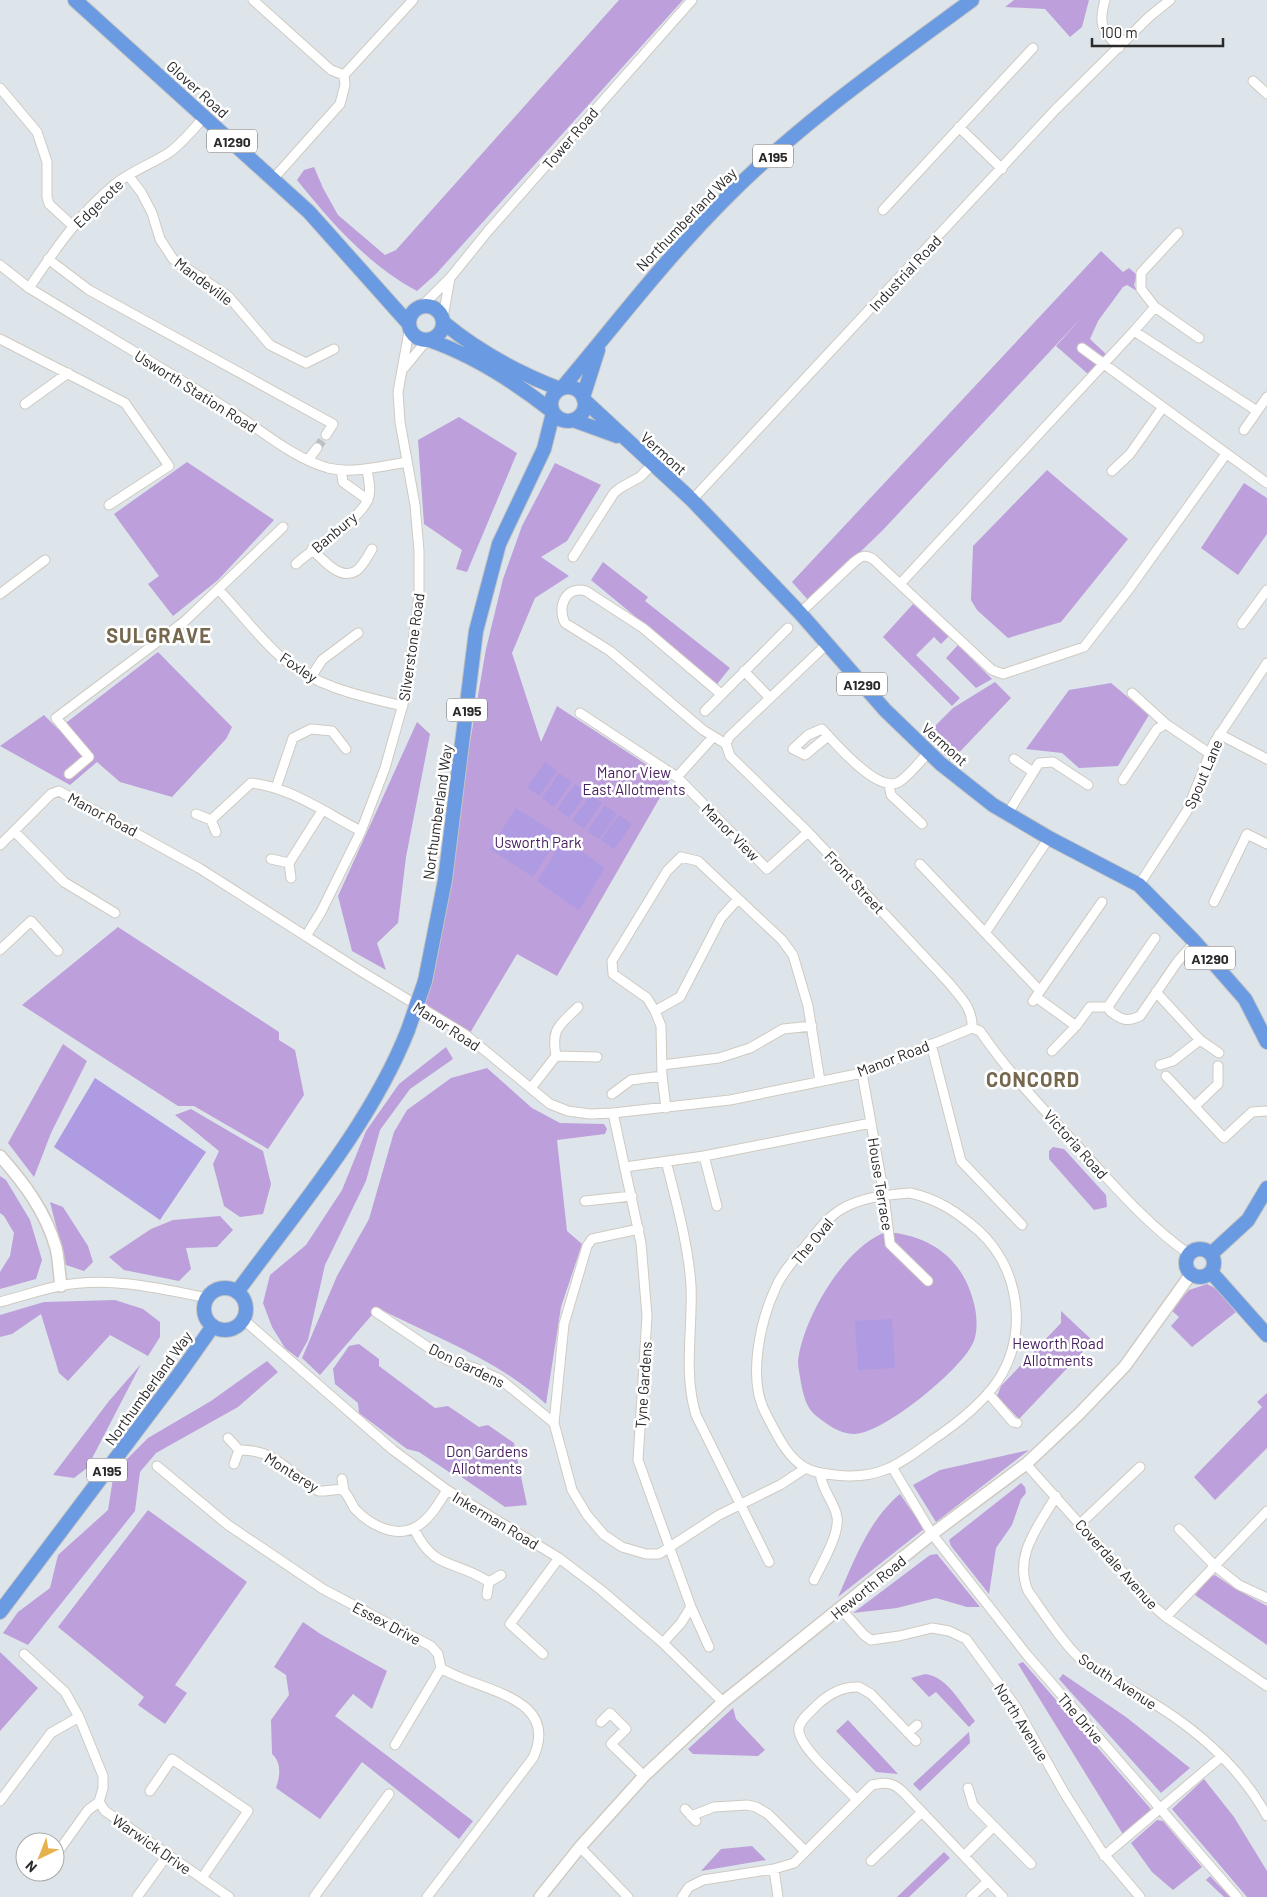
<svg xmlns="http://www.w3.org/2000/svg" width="1267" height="1897" font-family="Barlow,sans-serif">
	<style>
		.green { fill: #bd9fdb }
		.pitch { fill: #ae9be2 }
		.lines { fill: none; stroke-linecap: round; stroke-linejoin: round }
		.street-tunnel { stroke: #b9c0c4; stroke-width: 9; stroke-dasharray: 9 4.5; stroke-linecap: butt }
		.street-casing { stroke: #cfcac1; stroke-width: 11 }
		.secondary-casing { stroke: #cfcac1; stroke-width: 14 }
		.primary-casing { stroke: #c3c3c3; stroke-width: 16 }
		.street { stroke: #fff; stroke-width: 9 }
		.secondary { stroke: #fff; stroke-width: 11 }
		.primary { stroke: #6a9ae2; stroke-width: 14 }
		.primary-bridge-casing { stroke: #c3c3c3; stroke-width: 16; stroke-linecap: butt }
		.primary-bridge { stroke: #6a9ae2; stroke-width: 14 }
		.labels { text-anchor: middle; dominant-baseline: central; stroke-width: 5; stroke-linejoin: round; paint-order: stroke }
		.shield { fill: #fff; stroke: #6a6a6a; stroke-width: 1 }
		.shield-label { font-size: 14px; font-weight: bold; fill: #2a2a2a }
		.street-label { font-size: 15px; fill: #2a2a2a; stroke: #fff }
		.park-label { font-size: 15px; fill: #48215f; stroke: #fff }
		.district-label { font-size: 20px; font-weight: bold; letter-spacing: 1px; fill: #76684f; stroke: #fff }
	</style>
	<rect width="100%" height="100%" fill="#dde5ea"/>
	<path class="green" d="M619,0H683L436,274L417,291C368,265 331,222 297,180L304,170L314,167L323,188L338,215L385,255L396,250Z
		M1014,0H1089L1082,27L1070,37L1045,9L1005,7Z
		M1101,251L1123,272L1129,268L1137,275L1134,285L1137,291L1127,285L1123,287L1098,321L1090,339L1106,354L1088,374L1056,346L1083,316L882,531L809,601L792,582Z
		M459,417L517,453L467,572L456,569L462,550L424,524L418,440Z
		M187,462L274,520L218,580L173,616L148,584L159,576L114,514Z
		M555,463L601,485L567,541L541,557L569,576L535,598L512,653L541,742L557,706L670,780L557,976L517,954L470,1033L424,1010L486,649L503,579L522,526Z
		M1047,470L1128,539L1061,622L1008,638L977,610L971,600L973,546Z
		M1244,483L1267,498V534L1238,575L1201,548Z
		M603,562L648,597L645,601L730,668L717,684L591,580Z
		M913,604L949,636L941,644L934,637L916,655L960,698L952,706L883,637Z
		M958,645L992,679L976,688L946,658Z
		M158,652L232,727L226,739L172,797L120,782L97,762L70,785L0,746L44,715L58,729Z
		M995,682L1011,698L951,761L925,736L953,708Z
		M1111,683L1149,715L1118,766L1079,768L1062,753L1026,749L1069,690Z
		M417,722L430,734L406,857L398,923L377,943L386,970L352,951L338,896Z
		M118,927L279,1032V1040L295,1050L304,1095L268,1149L194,1106H178L22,1005Z
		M63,1044L87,1061L51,1133L34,1177L8,1143Z
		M446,1047L453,1059L410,1089L380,1130L366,1181L325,1265L308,1340L298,1358L285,1348L272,1327L263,1303L270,1275L306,1245L342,1190L366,1131L399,1084Z
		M487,1068L532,1108L560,1123L604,1124L607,1129L605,1134L557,1140L567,1231L582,1244L561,1307L546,1404C500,1361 435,1337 378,1308L320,1375L302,1358L337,1276L369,1219L394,1132L407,1110L451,1078Z
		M191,1109L263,1151L271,1184L263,1214L240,1217L224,1206L213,1164L219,1151L175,1115Z
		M1053,1147L1064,1149L1106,1195L1107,1207L1094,1210L1049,1159V1151Z
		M0,1176L6,1180L30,1220L42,1260L36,1279L0,1289V1272L10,1256L14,1233L4,1216L0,1213Z
		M50,1202L63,1207L88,1246L93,1262L84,1271L66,1265Z
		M220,1216L233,1230L217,1247L186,1248L191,1269L179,1281L124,1270L109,1257L151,1229L173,1220Z
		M896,1233C939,1240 966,1265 975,1308C977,1318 978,1335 972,1345C959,1371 883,1434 854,1434C839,1434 825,1423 814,1414C806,1407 803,1393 801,1383C800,1376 798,1368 798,1361C803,1319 842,1252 881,1234C885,1233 891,1233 896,1233Z
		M1207,1284L1215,1288L1236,1312L1192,1347L1171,1326L1179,1317L1171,1310L1189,1290Z
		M115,1300L143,1309L160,1322V1337L148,1356L110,1335L68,1381L59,1373L41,1314L12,1334L0,1337V1315L44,1302Z
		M1061,1311L1093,1341L1019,1419L997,1396L1001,1386L1061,1323Z
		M359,1344L379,1359V1366L435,1408L448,1406L479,1427L488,1425L514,1443L527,1505L505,1507L460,1476L449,1472L419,1452L407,1449L359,1413L358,1403L335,1384L333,1369L349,1346Z
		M267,1361L278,1372L238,1407L156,1453L140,1472L135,1511L28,1645L3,1633L18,1612L50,1588L58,1555L108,1510L114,1472L148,1438L211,1401Z
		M141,1364L87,1468L74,1478L53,1475L109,1401Z
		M1267,1393V1448L1215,1500L1194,1477L1262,1407L1257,1402Z
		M1029,1450L936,1522L913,1485L940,1470Z
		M1021,1483L1025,1487L1026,1493L1021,1499L1012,1525L996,1548L989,1594L951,1546L949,1540Z
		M900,1494L924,1529L838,1597C855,1559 868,1521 900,1494Z
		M148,1510L247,1582L175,1685L187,1693L165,1724L138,1705L144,1697L58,1627Z
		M937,1554L980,1607H967L936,1598L897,1608L853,1613L930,1555Z
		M1215,1575L1234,1588L1267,1606V1645L1195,1595L1210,1577Z
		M303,1622L322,1635L387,1671L372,1709L353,1694L335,1716L473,1821L459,1839L362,1762L320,1819L276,1788C280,1776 282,1763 272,1754L271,1720L289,1695L286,1675L274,1667Z
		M0,1652L38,1688L0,1731Z
		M1023,1662L1150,1808L1151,1811L1124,1836L1018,1664Z
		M925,1674C947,1676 962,1705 975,1721L969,1727L936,1692L929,1697L911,1678Z
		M1063,1674L1126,1717L1190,1768L1161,1793L1059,1679Z
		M733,1708L736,1719L765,1750L758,1756L693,1754L688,1749Z
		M848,1720L898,1774L876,1772L836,1731Z
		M969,1732L970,1743L920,1791L913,1784Z
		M1204,1779L1234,1817L1267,1871V1897H1247L1172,1809Z
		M1157,1820L1163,1821L1202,1867L1173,1890L1152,1872L1131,1843Z
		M752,1846L766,1860L701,1871L721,1849Z
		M944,1852L950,1858L909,1897H897Z
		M1210,1876L1230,1897H1224L1206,1880Z"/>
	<path class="pitch" d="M545,762L557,771L539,796L527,787Z
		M559,773L572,782L554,807L542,798Z
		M575,784L587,793L569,818L557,809Z
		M590,795L602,803L584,829L572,820Z
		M605,805L617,814L599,839L587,831Z
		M516,808L560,836L533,877L490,849Z
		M619,815L632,824L614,849L601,840Z
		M564,839L605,868L579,910L537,881Z
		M95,1078L206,1152L160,1220L54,1147Z
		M892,1319L895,1368L858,1370L855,1321Z"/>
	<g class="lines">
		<path class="street-tunnel" d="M317,448L326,435"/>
		<g class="street-casing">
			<path id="street" d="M253,0L331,70L344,75
				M1105,0C1098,25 1102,29 1119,48
				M344,75L413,0
				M1253,81L1267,94
				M0,88L37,132L47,162V197L49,204L73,226
				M959,127L1002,169
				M128,175L141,192L152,213L160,239L173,259L228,296L270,345L306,363L334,349
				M273,179L340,104L345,85L344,75
				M883,210L1033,48
				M48,259L89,290L333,424L326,435
				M0,265L29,288C98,330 166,370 234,413C264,432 293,458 328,468C353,474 383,466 407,462
				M29,288C54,251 79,214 114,185C131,171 152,164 170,152C183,142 194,129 204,117
				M421,307L450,278L488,231L692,0
				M1155,307L1199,338
				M443,317L450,278
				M1134,331L1155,307L1141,289V273L1178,233
				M0,339L125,403L169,466L109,505
				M1082,348L1267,483
				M404,368L427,340
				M25,404L68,373
				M1244,430L1267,397
				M308,460L317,448
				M341,470L343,482L368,500
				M1112,471L1130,454L1163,407
				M692,500L1056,109L1149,17L1170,0
				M312,549C322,559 340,581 356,571C362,567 368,556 372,549
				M573,557L614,493L620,488L640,477L654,463
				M296,564C313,548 361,519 368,499C372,490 368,478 367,469
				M900,584L1134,331L1257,411
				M219,590C240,612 259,638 282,658C316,687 360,696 403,706
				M0,594L45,560
				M800,613L853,563C861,556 864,554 873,559L992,670L1003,674L1084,647L1129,589L1226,454
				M1242,624L1267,590
				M744,671L770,698
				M311,677L322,660L358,633
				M1132,693L1166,724
				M721,694L643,628L586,591C565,585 557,608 565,623L610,651L703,730L726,744
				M705,711L788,628
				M580,713L677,777L767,869L808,832
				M1219,734L1267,759
				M828,736L805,755L793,749L808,735L822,729C835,743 878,794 899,782C910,775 920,761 929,752
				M726,744L730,756L808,832L949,983C961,998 973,1008 972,1028
				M726,744L729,737L827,644
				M1014,759L1033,772
				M69,774L89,757L56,718L185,621L283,527
				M677,777L713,737
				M1123,780L1157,729L1166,724L1209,753
				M889,784L891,795L922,824
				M276,788L293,738L311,729L332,731L346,749
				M1008,813L1039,763L1053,762L1088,785
				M196,814L211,820L216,832
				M211,820L251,783C291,787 327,814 361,831
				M14,831L64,882L115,913
				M0,845L51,794L59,791L199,868L359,970L466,1035L550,1104L568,1111L590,1114L613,1113L730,1100L862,1073L972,1028
				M271,859L289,863L291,878
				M289,863L322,811
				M920,864L1040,991
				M1139,885L1187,811L1214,743L1267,663
				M1214,902L1247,834L1267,844
				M985,933L1049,838
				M306,936L321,912L361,831L385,768L407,690L419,594V551L415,505L400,422L398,392L410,326
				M1155,938L1109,1005L1110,1011C1120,1019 1127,1023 1140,1016L1178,961L1195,942
				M0,950L31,921L58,951
				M1156,992L1200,1040L1173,1061L1160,1065
				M1036,997L1076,1026L1090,1007H1109
				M1033,1001L1102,902
				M655,1011L680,997L721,918L738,899
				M972,1028L980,1031C1010,1075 1048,1114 1084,1153C1117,1189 1149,1226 1189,1254
				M1200,1040L1219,1053
				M931,1044L961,1161L1022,1225
				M1052,1051L1076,1026
				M556,1056L597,1057
				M662,1065L719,1058L750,1048L783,1029L812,1026
				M862,1073L884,1195L890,1244L928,1281
				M1166,1076L1224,1138L1252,1112L1267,1111
				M531,1088L556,1056C551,1028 559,1026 578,1007
				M612,1094L631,1080L662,1076
				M1195,1106L1218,1084V1066
				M666,1108L662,1076L661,1026L655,1011L647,998L613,974L612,961L667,871L681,857L698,861L782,940L793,955L808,1006L820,1081
				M613,1113L641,1243L647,1316L638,1460L691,1607L709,1647
				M704,1156L717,1206
				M666,1161C676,1201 688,1243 691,1285C693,1328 683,1372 696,1415L769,1562
				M625,1167L704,1156L871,1123
				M910,1193C938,1199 957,1212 979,1231C1020,1269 1029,1334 997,1382C980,1406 955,1425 931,1441C897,1466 878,1480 835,1475C825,1474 815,1473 806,1468C787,1458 776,1433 766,1414C747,1380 760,1321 776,1287C783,1271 797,1256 808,1243C818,1231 827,1218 840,1210C861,1197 886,1195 910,1193Z
				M585,1201L632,1196
				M639,1229L592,1239L587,1246L564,1324L554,1423L572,1490L587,1515L604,1535L622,1547L646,1554H659L719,1515L780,1485L806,1468
				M0,1302C20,1297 39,1290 59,1286C108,1276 159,1288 207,1298
				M376,1312L447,1360L475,1368L500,1379L554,1423
				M244,1320L393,1450L447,1490L559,1558L601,1590L663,1643L723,1702
				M988,1393L1013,1422L1017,1423
				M228,1438L239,1450L234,1464
				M239,1450C278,1449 290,1476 319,1491C326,1492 337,1488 342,1490C348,1493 351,1504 355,1509C369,1524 394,1538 414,1528C428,1522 439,1503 447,1490
				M1026,1464L1151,1604L1166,1617L1267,1686
				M157,1466L228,1525L323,1589L431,1646L438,1654L441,1668C476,1691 562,1695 533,1758L427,1897
				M892,1467L932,1534L1027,1655L1237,1897
				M342,1479L344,1491
				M1056,1496C1039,1526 1013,1555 1028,1591C1041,1609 1066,1648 1082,1660C1102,1676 1126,1686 1148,1700C1195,1728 1240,1767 1267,1816
				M1081,1523L1140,1467
				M414,1529C435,1572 455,1559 489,1582
				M1179,1529L1215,1566L1239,1585L1267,1598
				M814,1580C821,1565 840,1534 837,1517C835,1503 822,1491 820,1473
				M487,1595L489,1582L501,1575
				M841,1609L864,1635L871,1640L899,1636L932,1628L949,1631L966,1639L1016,1707L1065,1794L1102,1852L1140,1897
				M1166,1617L1267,1511
				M663,1643L681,1623L691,1607
				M24,1654L65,1692L79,1717L103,1776V1788L99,1802L105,1811L229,1897
				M543,1654L510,1624L559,1558
				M601,1722L610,1713L626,1729L611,1744L644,1776
				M908,1733L917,1725
				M395,1745L441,1668
				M968,1788L973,1805L1031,1864
				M150,1791L172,1759L248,1811L202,1878
				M856,1799C844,1785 796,1746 799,1728C800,1719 812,1711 818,1704C829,1694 843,1686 859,1687L871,1694L916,1741
				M0,1801L51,1733L79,1717
				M685,1809L696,1821
				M691,1816L714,1807L747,1805L756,1807L768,1814L805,1851
				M580,1847L628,1897
				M55,1856L88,1810L99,1802
				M964,1856L993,1827
				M1104,1856L1221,1757
				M871,1861L922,1812
				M774,1869L778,1897
				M137,1897L168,1854
				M314,1897L389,1794
				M682,1897L689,1887L703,1880L774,1869L794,1863L872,1785C885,1782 893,1782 903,1792L1003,1897
				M971,1897L988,1881"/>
		</g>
		<g class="secondary-casing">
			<path id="secondary" d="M0,1156C24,1183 46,1212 56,1248C59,1260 59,1273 61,1286
				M540,1897L580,1847L644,1776L723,1702L932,1534L1026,1464L1079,1414L1125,1366L1191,1274"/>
		</g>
		<g class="primary-casing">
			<path id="primary" d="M75,0L309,212L409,324
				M409 323a17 17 0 1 1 34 0a17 17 0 1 1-34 0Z
				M444,323C478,351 518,373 560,389
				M429,340C475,356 515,382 553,412
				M551 404a17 17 0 1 1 34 0a17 17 0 1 1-34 0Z
				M562,388C616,324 666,258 725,199C799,124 888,62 972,0
				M583,397L598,350
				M584,400L692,500L800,613L885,710L941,764L993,805L1049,838L1139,885L1195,942L1245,999L1267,1042
				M573,420L617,436
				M425,981L445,880L476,631L499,544L544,449L553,413
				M1186 1263a14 14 0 1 1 28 0a14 14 0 1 1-28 0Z
				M1211,1254L1248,1220L1267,1188
				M1211,1272L1267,1335
				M204 1309a21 21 0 1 1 42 0a21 21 0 1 1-42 0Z
				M237,1292C297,1210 371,1124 408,1030
				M0,1612L177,1377L213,1326"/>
		</g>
		<use href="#street" class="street"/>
		<use href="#secondary" class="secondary"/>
		<use href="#primary" class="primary"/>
		<g class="primary-bridge-casing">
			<path id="primary-bridge" d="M408,1030L425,981"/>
		</g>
		<use href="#primary-bridge" class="primary-bridge"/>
	</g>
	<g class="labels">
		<g class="shield">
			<rect x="207" y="129.5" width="50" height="23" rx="4"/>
			<rect x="753" y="144.5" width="40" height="23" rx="4"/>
			<rect x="837" y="672.5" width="50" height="23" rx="4"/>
			<rect x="447" y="698.5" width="40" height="23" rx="4"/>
			<rect x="1185" y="946.5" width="50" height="23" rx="4"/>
			<rect x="87" y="1458.5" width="40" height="23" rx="4"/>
		</g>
		<g class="shield-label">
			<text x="232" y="141">A1290</text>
			<text x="773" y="156">A195</text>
			<text x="862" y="684">A1290</text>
			<text x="467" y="710">A195</text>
			<text x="1210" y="958">A1290</text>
			<text x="107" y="1470">A195</text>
		</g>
		<g class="street-label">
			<text transform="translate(198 89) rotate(42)">Glover Road</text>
			<text transform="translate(570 138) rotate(-49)">Tower Road</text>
			<text transform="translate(98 203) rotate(-44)">Edgecote</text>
			<text transform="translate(686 219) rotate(-46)">Northumberland Way</text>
			<text transform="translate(905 273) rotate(-47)">Industrial Road</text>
			<text transform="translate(204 281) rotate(37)">Mandeville</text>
			<text transform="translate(196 391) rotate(32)">Usworth Station Road</text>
			<text transform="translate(664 453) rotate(42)">Vermont</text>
			<text transform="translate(334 532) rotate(-40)">Banbury</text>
			<text transform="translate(411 647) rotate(-82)">Silverstone Road</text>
			<text transform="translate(299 667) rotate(34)">Foxley</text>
			<text transform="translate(945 744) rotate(42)">Vermont</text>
			<text transform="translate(1203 774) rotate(-67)">Spout Lane</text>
			<text transform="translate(437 812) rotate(-82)">Northumberland Way</text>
			<text transform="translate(103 814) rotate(28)">Manor Road</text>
			<text transform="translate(731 832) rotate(45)">Manor View</text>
			<text transform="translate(855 882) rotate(47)">Front Street</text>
			<text transform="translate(447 1026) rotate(33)">Manor Road</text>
			<text transform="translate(893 1058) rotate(-21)">Manor Road</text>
			<text transform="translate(1076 1144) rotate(48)">Victoria Road</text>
			<text transform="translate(881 1184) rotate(81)">House Terrace</text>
			<text transform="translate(812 1241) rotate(-50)">The Oval</text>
			<text transform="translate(467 1365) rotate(26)">Don Gardens</text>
			<text transform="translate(643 1385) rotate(-86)">Tyne Gardens</text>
			<text transform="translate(148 1388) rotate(-54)">Northumberland Way</text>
			<text transform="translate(292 1472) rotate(32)">Monterey</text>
			<text transform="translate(496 1520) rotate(31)">Inkerman Road</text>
			<text transform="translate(1117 1564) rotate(48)">Coverdale Avenue</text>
			<text transform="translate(868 1587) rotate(-39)">Heworth Road</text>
			<text transform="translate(387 1623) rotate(28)">Essex Drive</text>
			<text transform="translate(1118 1681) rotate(33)">South Avenue</text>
			<text transform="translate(1081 1718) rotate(49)">The Drive</text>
			<text transform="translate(1022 1722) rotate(58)">North Avenue</text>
			<text transform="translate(152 1844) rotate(35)">Warwick Drive</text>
		</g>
		<g class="park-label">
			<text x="634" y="772">Manor View<tspan x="634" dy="17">East Allotments</tspan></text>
			<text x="538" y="842">Usworth Park</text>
			<text x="1058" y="1343">Heworth Road<tspan x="1058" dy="17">Allotments</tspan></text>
			<text x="487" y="1451">Don Gardens<tspan x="487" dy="17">Allotments</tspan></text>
		</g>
		<g class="district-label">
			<text x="159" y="635">SULGRAVE</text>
			<text x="1033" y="1079">CONCORD</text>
		</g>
	</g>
	<g transform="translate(40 1857) rotate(223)"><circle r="24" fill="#ffffff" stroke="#aaaaaa"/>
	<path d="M0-4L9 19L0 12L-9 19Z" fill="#e7b14d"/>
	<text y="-8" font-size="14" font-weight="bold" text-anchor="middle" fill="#2a2a2a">N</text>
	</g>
	<path d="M1092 38v8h131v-8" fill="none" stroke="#2a2a2a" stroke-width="2.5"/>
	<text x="1100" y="38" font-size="15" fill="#2a2a2a" stroke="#ffffff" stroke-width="4" paint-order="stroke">100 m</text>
</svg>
